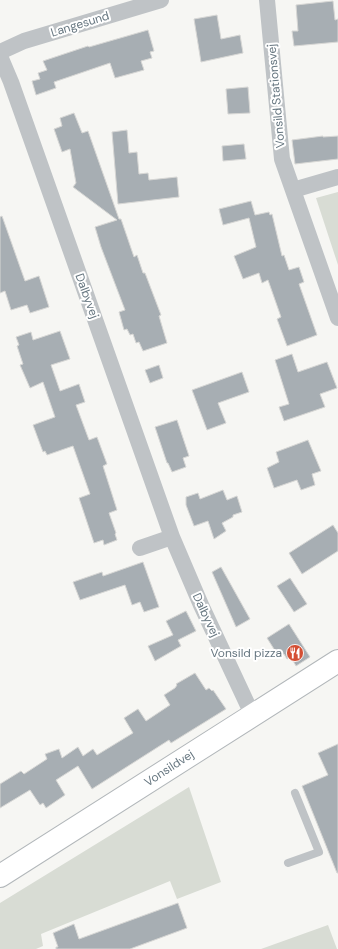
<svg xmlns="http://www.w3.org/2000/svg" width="338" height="949" font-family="'DM Sans',sans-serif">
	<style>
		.green { fill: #d8dcd4 }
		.building { fill: #a7aeb3; stroke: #d7d7d5 }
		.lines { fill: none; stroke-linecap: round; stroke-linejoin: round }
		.secondary-casing { stroke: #b2b7ba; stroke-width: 24 }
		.lane { stroke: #bfc3c6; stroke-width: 8 }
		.street { stroke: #bfc3c6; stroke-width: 16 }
		.secondary { stroke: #fff; stroke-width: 22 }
		.labels { text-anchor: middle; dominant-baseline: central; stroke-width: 4; stroke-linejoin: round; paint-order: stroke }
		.street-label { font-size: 12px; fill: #677781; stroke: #fff }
		.poi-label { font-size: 12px; fill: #677781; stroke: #fff; text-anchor: end }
	</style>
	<rect width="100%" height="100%" fill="#f6f6f3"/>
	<path class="green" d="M338,192V265L316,198Z
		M189,787L221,882L177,899L170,881L41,934L43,946L36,949H0V903Z
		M328,925L337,949H261Z"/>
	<path class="building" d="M333,1L335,20L338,19V42L294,46L292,31H298L296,5Z
		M217,15L221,39L240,35L243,53L201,62L194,19Z
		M148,30L154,51L150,52L152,58L141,61L144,70L115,78L110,63L54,82L56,88L36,95L32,81L40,79L38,73L47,70L43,61L88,46L89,47Z
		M248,87L250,113L228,114L226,89Z
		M74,113L82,133L88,131L119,219H121L134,257L137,255L143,273H145L161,315L159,316L167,343L143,351L139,342L136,343L133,334L130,335L127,329L124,330L119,312L125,310L101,247L95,227L117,220L73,187L76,183L70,149L62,152L54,129L62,126L60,118Z
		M127,130L129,153L137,152L139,174L148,173L149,180L177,177L179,197L118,204L112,132Z
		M323,136V137L338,136V159L295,164L292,140Z
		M244,144L246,159L223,161L222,146Z
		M251,201L255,215L269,212L270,215L272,214L282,256L284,255L289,270L299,267L304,282L299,284L317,335L287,346L277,319L281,317L268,280L262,283L259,273L243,279L234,256L256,247L249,218L223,225L219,209Z
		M2,216L25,281L39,276L49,307L30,313L27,305L11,310L5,291L0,293V217Z
		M60,331L70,359L51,365L60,391L79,384L85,402L76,405L89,440L97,437L107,464L103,466L117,510L109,513L116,533L115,534L117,540L104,545L103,540L94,543L79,498L90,494L73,446L47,455L45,451L43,452L33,425L55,417L43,382L30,388L20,365L23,364L17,346L19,345L16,337L31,332L33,340Z
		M292,354L298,372L327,362L337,388L320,394L325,407L284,421L279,407L289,404L275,360Z
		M159,365L163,378L150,383L145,370Z
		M242,372L249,392L218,403L226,423L207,430L192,390Z
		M177,420L189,456L183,458L186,467L172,472L168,463H167L155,427Z
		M308,440L321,471L312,474L315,485L301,490L297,480L274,488L267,468L279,462L276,452Z
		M223,490L227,500L237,496L242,512L233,515V517L222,523L226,531L214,539L208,521L194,526L186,505V497L198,493L200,499Z
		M333,525L338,533V551L302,574L289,553Z
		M143,562L159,607L144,612L140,602L132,605L125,585L80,600L73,582L102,572L103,576Z
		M221,567L250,619L236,627L212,572Z
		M290,578L307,604L294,612L277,586Z
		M186,611L196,631L178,640L181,646L155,661L148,646L173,635L166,621Z
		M289,624L310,657L296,666L291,657L287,659L284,654L279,657L267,638Z
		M195,673L206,690L209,688L212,691L213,690L226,709L171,743L169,740L92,789L78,766L56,780L65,795L46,808L43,803L40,805L30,790L0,808V784L21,771L24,774L47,759L45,754L59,749L62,758L78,747L83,756L93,749L97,755L133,733L124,718L138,709L146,721L170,705L164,695L175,688L177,685L176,684Z
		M338,744V873H337L302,786L328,775L318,753Z
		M178,903L187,928L130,949H56V947H58L53,933L74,924L79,939Z"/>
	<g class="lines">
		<g class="secondary-casing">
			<path id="secondary" d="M0,876L338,661"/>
		</g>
		<path class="lane" d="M288,863L319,852L295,793"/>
		<path class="street" d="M267,0L282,159L338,318
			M0,52L24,41L161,0
			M0,56L11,82L172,537L201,605L252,714
			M293,190L338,177
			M140,548L172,537"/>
		<use href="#secondary" class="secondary"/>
	</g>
	<defs>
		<g id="restaurant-disc" transform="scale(0.9)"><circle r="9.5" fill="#d44f34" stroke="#fff"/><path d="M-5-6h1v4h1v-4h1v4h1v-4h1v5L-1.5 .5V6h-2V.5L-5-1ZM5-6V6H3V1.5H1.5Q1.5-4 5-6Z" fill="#fff"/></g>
	</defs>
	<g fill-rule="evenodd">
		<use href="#restaurant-disc" x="295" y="653"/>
	</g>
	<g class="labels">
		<g class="street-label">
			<text transform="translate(80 24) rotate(-17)">Langesund</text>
			<text transform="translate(276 96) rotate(-95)">Vonsild Stationsvej</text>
			<text transform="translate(87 296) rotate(70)">Dalbyvej</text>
			<text transform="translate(206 615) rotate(65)">Dalbyvej</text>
			<text transform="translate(169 768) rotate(-33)">Vonsildvej</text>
		</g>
		<g class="poi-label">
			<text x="282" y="653">Vonsild pizza</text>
		</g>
	</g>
</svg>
